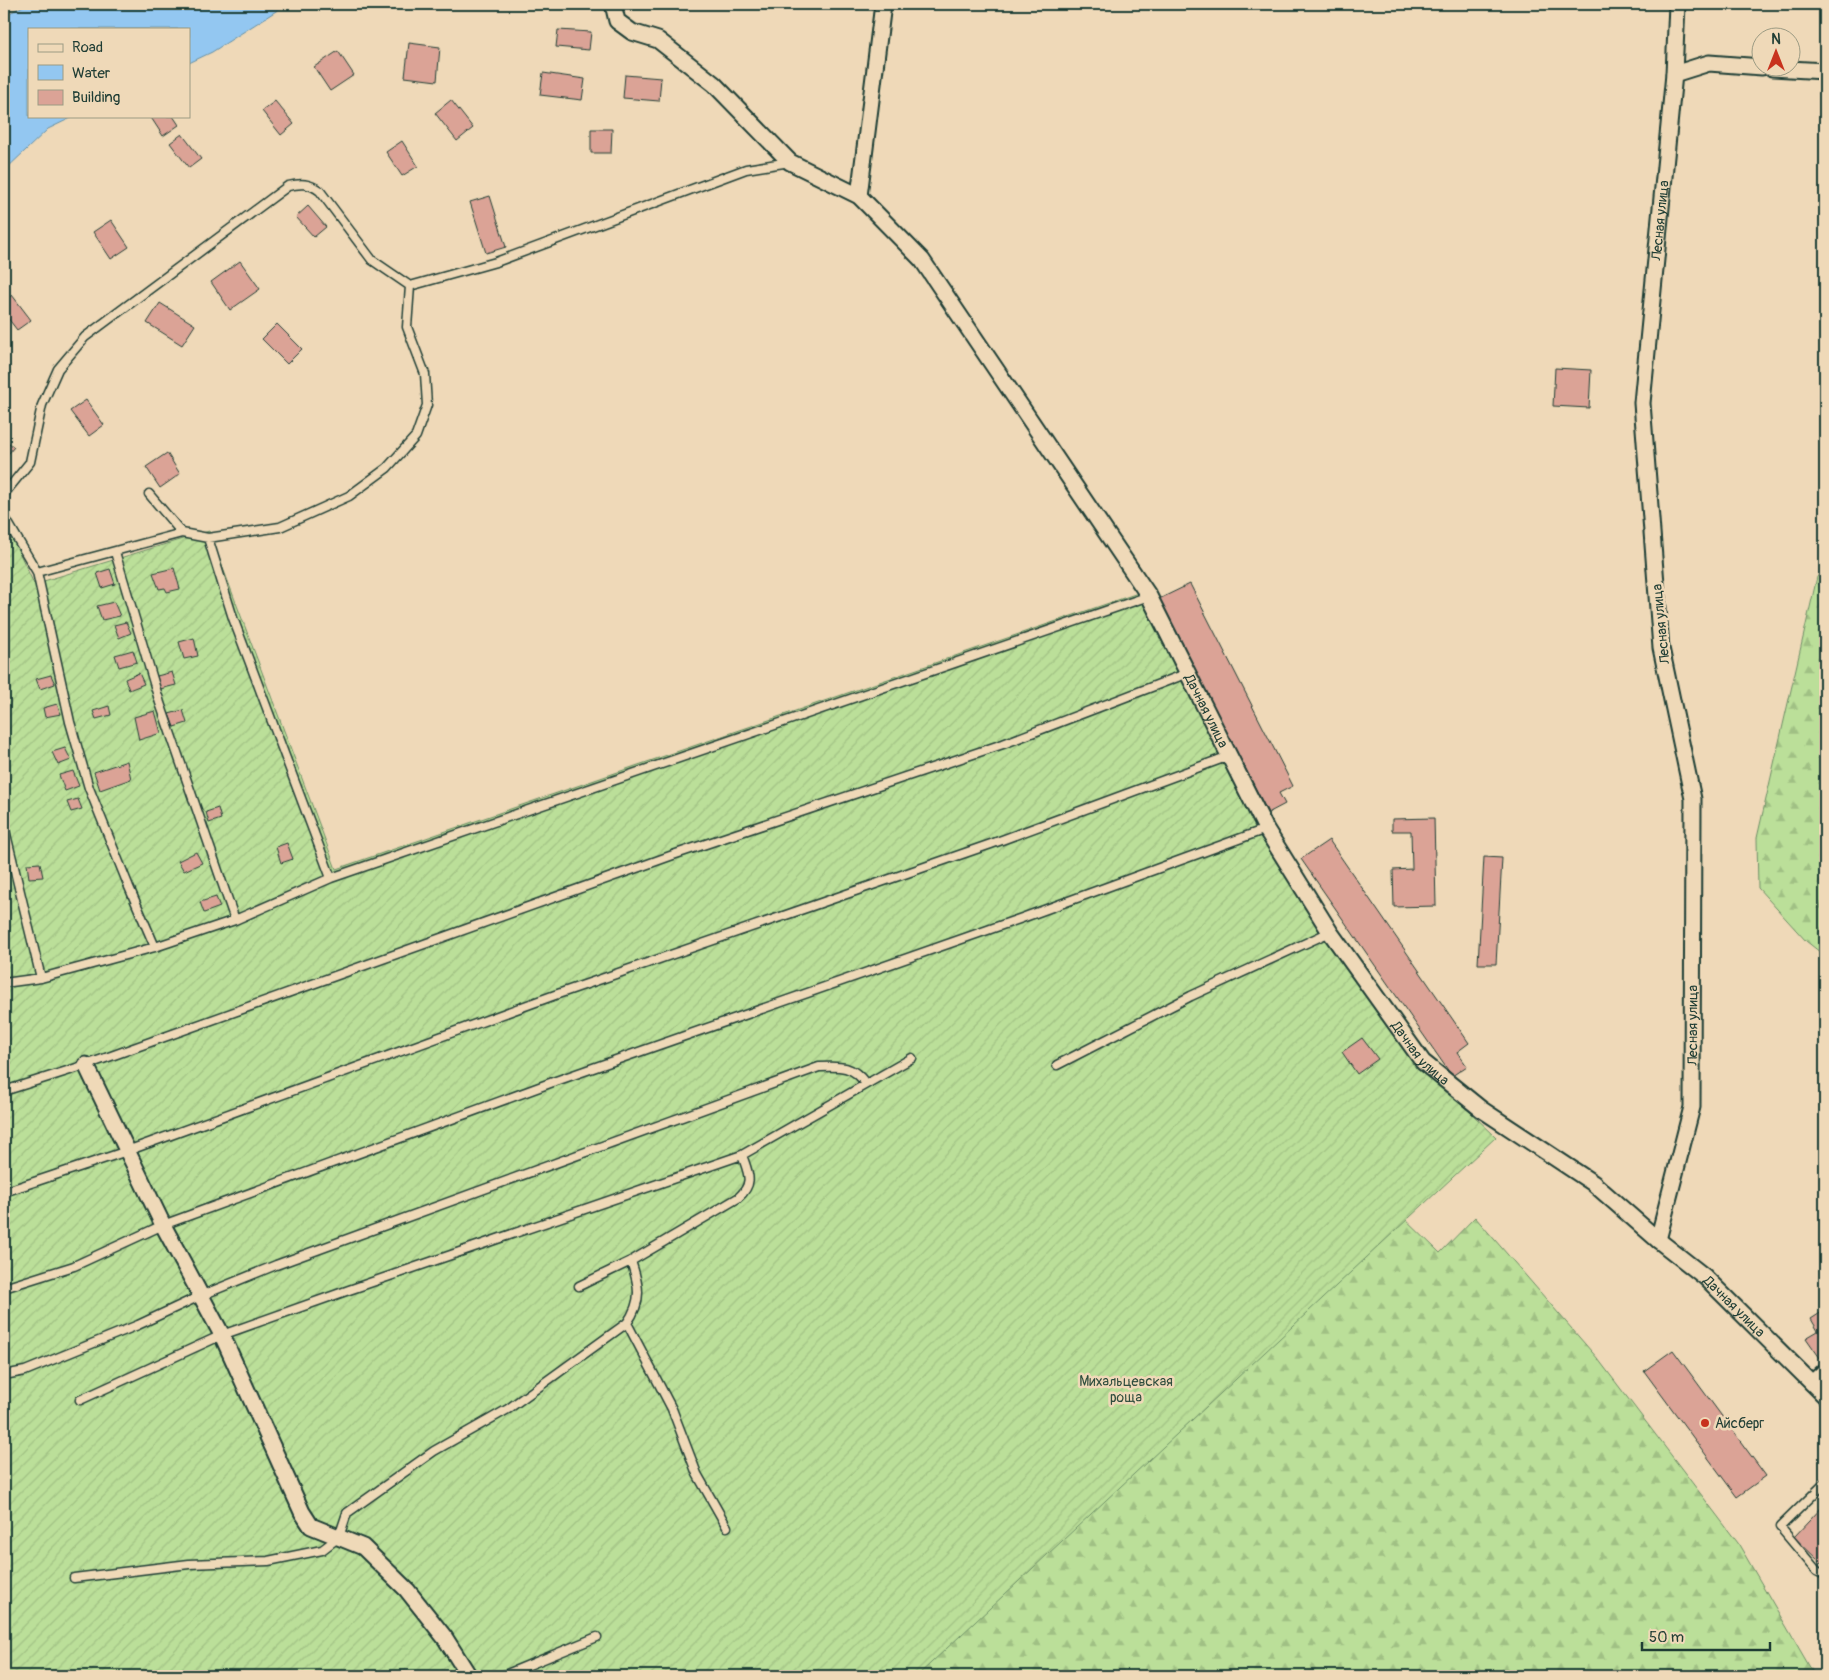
<svg xmlns="http://www.w3.org/2000/svg" width="1829" height="1680" font-family="Pangolin,sans-serif">
	<style>
		.forest { fill: url(#forest-firs); stroke: #6d8e66 }
		.garden { fill: url(#garden-furrows); stroke: #6d8e66 }
		.water { fill: #93c7f1; stroke: #6590a5 }
		.building { fill: #dba396; stroke: #1f3d34 }
		.lines { fill: none; stroke-linecap: round; stroke-linejoin: round }
		.service-casing { stroke: #1f3d34; stroke-width: 11 }
		.minor-casing { stroke: #1f3d34; stroke-width: 19 }
		.service { stroke: #efd9b8; stroke-width: 8 }
		.minor { stroke: #efd9b8; stroke-width: 15 }
		.poi-dot { fill: #c8321e; stroke: #efd9b8; stroke-width: 2 }
		.labels { text-anchor: middle; dominant-baseline: central; stroke-width: 5; stroke-linejoin: round; paint-order: stroke }
		.street-label { font-size: 14px; fill: #1f3d34; stroke: #efd9b8 }
		.park-label { font-size: 14px; fill: #2f4d3e; stroke: #efd9b8 }
		.poi-label { font-size: 14px; fill: #1f3d34; stroke: #efd9b8; text-anchor: start }
	</style>
	<defs>
		<pattern id="forest-firs" width="22" height="20" patternUnits="userSpaceOnUse" patternTransform="scale(1.25)"><rect width="22" height="20" fill="#bbdf99"/><path d="M5 1l3.5 6h-7zM16 11l3.5 6h-7z" fill="#a0c084"/></pattern>
		<pattern id="garden-furrows" width="10" height="10" patternUnits="userSpaceOnUse" patternTransform="scale(1.25)"><rect width="10" height="10" fill="#bbdf99"/><path d="M-1 1l2-2M0 10L10 0M9 11l2-2" fill="none" stroke="#a0c084"/></pattern>
	</defs>
	<rect width="100%" height="100%" fill="#efd9b8"/>
	<filter id="ink" filterUnits="userSpaceOnUse"><feTurbulence type="fractalNoise" baseFrequency=".02" numOctaves="2"/><feDisplacementMap in="SourceGraphic" scale="10" xChannelSelector="R" yChannelSelector="G"/><feConvolveMatrix kernelMatrix="1 2 1 2 8 2 1 2 1" color-interpolation-filters="sRGB"/></filter>
	<g filter="url(#ink)">
		<path class="forest" d="M1825,567V956L1806,941L1758,888L1757,838L1817,577Z
			M1396,1210L1440,1253L1475,1217L1598,1359L1738,1543L1815,1676H708Z"/>
		<path class="garden" d="M209,531L336,869L1141,592L1263,832L1420,1064L1496,1137L917,1676H4V540L13,539L34,584Z"/>
		<path class="water" d="M27,4H287L212,52L189,63V29H29V116H75L48,129L4,171V16Z"/>
		<path class="building" d="M558,30L591,32L589,50L556,47Z
			M409,43L440,47L437,81L405,77Z
			M338,51L354,75L330,91L314,67Z
			M543,73L585,79L582,100L540,95Z
			M625,75L661,78L659,101L623,98Z
			M451,100L473,128L457,141L435,113Z
			M275,101L294,124L281,135L262,111Z
			M150,116H173L179,125L163,136Z
			M591,129H612L611,153H591Z
			M182,134L201,159L189,168L170,143Z
			M402,141L418,166L402,176L386,152Z
			M490,196L506,247L486,253L470,202Z
			M308,206L326,227L314,237L296,217Z
			M111,220L129,247L111,259L93,232Z
			M240,261L260,289L230,310L211,282Z
			M12,295L31,320L17,330L4,313V301Z
			M160,303L195,325L182,345L147,323Z
			M277,324L302,349L287,364L262,339Z
			M1555,368L1591,370L1589,408L1553,406Z
			M86,400L104,425L89,436L70,411Z
			M4,439L14,447L4,459Z
			M167,453L180,474L160,488L146,467Z
			M174,568L180,589L167,592L165,588L159,589L153,573Z
			M110,569L115,584L102,588L97,573Z
			M1190,584L1293,786L1279,793L1285,804L1268,813L1159,599Z
			M114,602L120,616L102,620L97,606Z
			M126,622L131,633L119,638L114,625Z
			M194,638L198,656L184,659L179,642Z
			M133,650L137,662L119,667L115,655Z
			M172,672L176,685L160,689L157,676Z
			M139,673L144,684L129,690L125,679Z
			M51,675L55,684L40,689L36,679Z
			M57,704L61,714L45,717L43,708Z
			M109,706L111,715L96,719L93,711Z
			M183,710L187,723L174,727L169,714Z
			M155,711L161,733L139,740L134,717Z
			M65,748L71,760L58,765L52,752Z
			M127,761L131,779L100,790L94,772Z
			M73,771L79,786L65,791L59,775Z
			M78,799L82,809L71,812L67,802Z
			M218,808L221,819L209,823L206,812Z
			M1434,818L1436,906L1394,907L1393,870L1412,869L1411,831H1392V819Z
			M1329,840L1469,1043L1457,1052L1467,1066L1452,1076L1301,859Z
			M287,843L293,859L281,863L276,847Z
			M196,852L202,863L184,871L178,861Z
			M1484,857L1502,858L1496,964H1478Z
			M40,863L43,877L29,878L27,864Z
			M216,897L220,907L204,913L200,902Z
			M1362,1038L1378,1059L1357,1074L1342,1052Z
			M1825,1310V1354L1820,1358L1806,1338L1818,1331L1811,1319Z
			M1673,1350L1766,1476L1737,1497L1644,1371Z
			M1825,1504V1559L1821,1563L1794,1537Z"/>
		<g class="lines">
			<g class="service-casing">
				<path id="service" d="M410,286L496,262L746,169L790,162
					M4,494L30,462L42,405L58,369L85,337L288,186C301,183 309,183 320,191L372,260L410,286L407,327L425,374L427,405L416,436L387,468L349,496L280,527L208,538L182,533L37,572
					M149,494L182,533
					M4,516L37,572L70,722L89,788L129,887L155,947
					M208,538L233,618L331,878
					M115,552L160,703L235,920
					M4,826L41,978
					M4,983L41,978L155,947L235,920L331,878L1149,596
					M1057,1065L1191,996L1330,932
					M4,1091L86,1065L673,855L1003,744L1188,673
					M4,1192L127,1151L555,995L991,844L1229,756
					M579,1286L631,1261L738,1198C755,1183 748,1173 742,1155
					M4,1288L74,1266L163,1225L553,1082L1022,918L1266,829
					M627,1323L672,1409L697,1474L727,1527
					M4,1375L25,1371L138,1325L200,1296L276,1265L819,1067C840,1066 853,1065 866,1084
					M80,1400L222,1335L349,1290L742,1155L912,1058
					M1825,1483L1780,1527L1817,1571L1825,1575
					M74,1578L189,1564L268,1561L322,1550L339,1537L347,1513L434,1451L508,1409L627,1323C643,1300 639,1285 631,1261
					M502,1676L597,1637"/>
			</g>
			<g class="minor-casing">
				<g id="minor">
					<path id="s1" d="M613,4L617,21L632,32L658,40L714,84L790,162L859,196L922,260L1149,596L1266,829L1330,932L1423,1062L1481,1109L1593,1183L1658,1240L1705,1277L1825,1396"/>
					<path d="M1772,68L1825,71"/>
					<path d="M1674,74L1709,63L1762,67"/>
					<path d="M859,196L883,4"/>
					<path d="M86,1065L163,1225L222,1335L302,1512L311,1526L363,1547L407,1590L445,1638L469,1676"/>
					<path id="s2" d="M1658,1240L1692,1107L1693,799L1661,648L1642,403L1674,74L1677,4"/>
					<path d="M1812,1383L1825,1371"/>
				</g>
			</g>
			<use href="#service" class="service"/>
			<use href="#minor" class="minor"/>
		</g>
	</g>
	<circle class="poi-dot" cx="1705" cy="1423" r="5"/>
	<g class="labels">
		<g class="street-label">
			<text stroke="none"><textPath href="#s2" startOffset="1029">Лесная улица</textPath></text>
			<text transform="translate(1661 624) rotate(-96)">Лесная улица</text>
			<text stroke="none"><textPath href="#s1" startOffset="944">Дачная улица</textPath></text>
			<text stroke="none"><textPath href="#s2" startOffset="219">Лесная улица</textPath></text>
			<text stroke="none"><textPath href="#s1" startOffset="1349">Дачная улица</textPath></text>
			<text stroke="none"><textPath href="#s1" startOffset="1754">Дачная улица</textPath></text>
		</g>
		<g class="park-label">
			<text x="1126" y="1381">Михальцевская<tspan x="1126" dy="16">роща</tspan></text>
		</g>
		<g class="poi-label">
			<text x="1715" y="1423">Айсберг</text>
		</g>
	</g>
	<rect width="1829" height="1680" fill="none" stroke="#efd9b8" stroke-width="20"/>
	<rect x="10" y="10" width="1809" height="1660" fill="none" stroke="#1f3d34" stroke-width="2" filter="url(#ink)"/>
	<rect x="28" y="28" width="162" height="90" fill="#efd9b8" stroke="#9c9b83"/>
	<rect x="38" y="44" width="25" height="8" fill="#efd9b8" stroke="#9c9b83"/>
	<text x="72" y="52" font-size="15" fill="#1f3d34">Road</text>
	<rect x="38" y="65" width="25" height="15" fill="#93c7f1" stroke="#9c9b83"/>
	<text x="72" y="78" font-size="15" fill="#1f3d34">Water</text>
	<rect x="38" y="90" width="25" height="15" fill="#dba396" stroke="#9c9b83"/>
	<text x="72" y="102" font-size="15" fill="#1f3d34">Building</text>
	<g transform="translate(1776 52)"><circle r="24" fill="#efd9b8" stroke="#9c9b83"/>
	<path d="M0-4L9 19L0 12L-9 19Z" fill="#c8321e"/>
	<text y="-8" font-size="14" font-weight="bold" text-anchor="middle" fill="#1f3d34">N</text>
	</g>
	<path d="M1642 1642v8h128v-8" fill="none" stroke="#1f3d34" stroke-width="2.5"/>
	<text x="1649" y="1642" font-size="15" fill="#1f3d34" stroke="#efd9b8" stroke-width="4" paint-order="stroke">50 m</text>
</svg>
